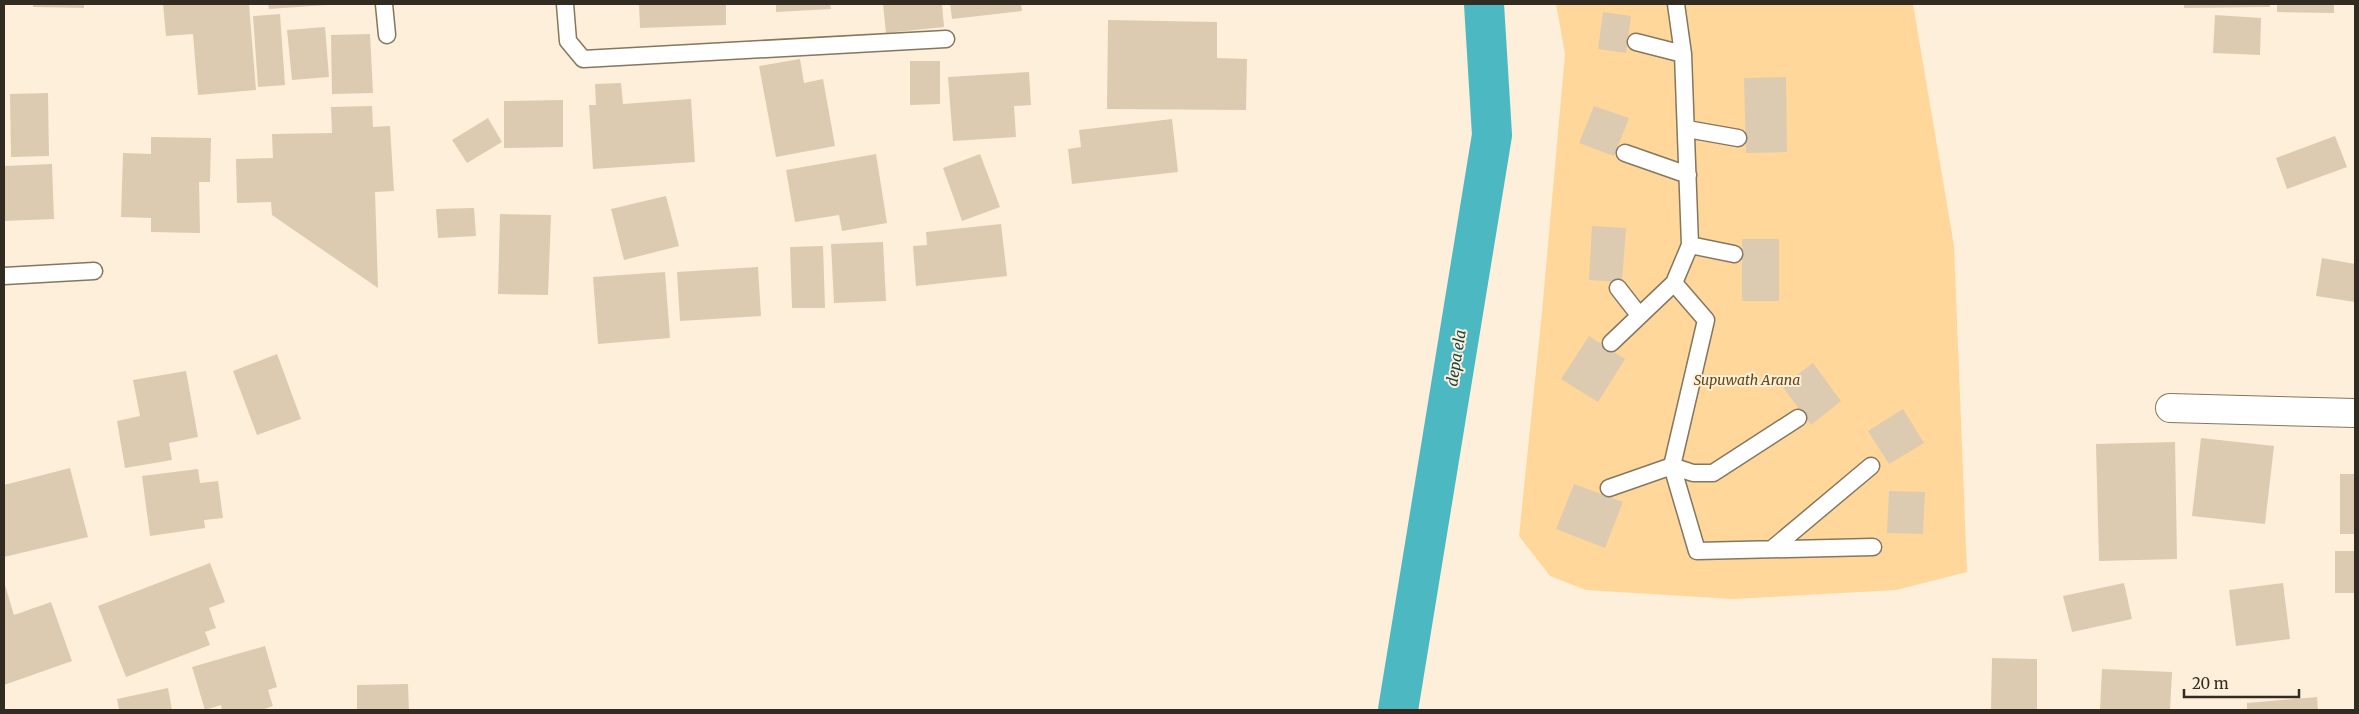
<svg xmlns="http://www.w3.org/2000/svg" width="2359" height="714" font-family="Merriweather,serif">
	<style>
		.green { fill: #ffd79b }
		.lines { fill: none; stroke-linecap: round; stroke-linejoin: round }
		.canal { stroke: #4bb8c2; stroke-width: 40 }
		.building { fill: #dccbb1 }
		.service-casing { stroke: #85765e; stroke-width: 19 }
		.minor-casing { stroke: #85765e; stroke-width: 30 }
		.service { stroke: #fff; stroke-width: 16 }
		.minor { stroke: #fff; stroke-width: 28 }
		.labels { text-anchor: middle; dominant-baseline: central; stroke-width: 4; stroke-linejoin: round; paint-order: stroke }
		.park-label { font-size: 14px; font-style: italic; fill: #634611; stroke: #feefda }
		.water-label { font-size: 15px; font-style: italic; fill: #124448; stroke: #feefda }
	</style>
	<rect width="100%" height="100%" fill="#feefda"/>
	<path class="green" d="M1556,4H1913L1954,246L1967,572L1896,590L1733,599L1586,590L1550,576L1519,536L1542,312L1565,54Z"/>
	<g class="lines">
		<path class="canal" d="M1398,710L1492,135L1484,4"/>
	</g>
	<path class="building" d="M33,4H84V8L33,7Z
		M163,4H249L256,90L198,95L193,34L166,36Z
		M268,4H327V5L269,9Z
		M639,4H726V25L640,28Z
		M776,4H830L831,9L776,12Z
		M883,4H942L944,27L886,33Z
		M950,4H1021L1022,11L952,19Z
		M2184,4H2270V7L2184,8Z
		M2277,4H2334V13L2277,12Z
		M1603,12L1631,16L1626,53L1598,49Z
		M280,14L285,85L258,87L253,16Z
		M2215,15L2261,18L2260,55L2213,53Z
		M1108,20L1217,22V58L1247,59L1246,110L1107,109Z
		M325,27L329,77L292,80L287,30Z
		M370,34L373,93L332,94L331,35Z
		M800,59L804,83L823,79L835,146L776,157L759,66Z
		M910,61H940V104L910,105Z
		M1029,72L1031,105L1014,106L1016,137L953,141L948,77Z
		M1786,77L1787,152L1746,153L1744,78Z
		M621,83L623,104L691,99L695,162L593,169L589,105H596L595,84Z
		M48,93L49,156L11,157L10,94Z
		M563,100V147L504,148V101Z
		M372,106L373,127L390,126L394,191L375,192L378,288L272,215L271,202L237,203L236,159L273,158L272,134L332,133L331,107Z
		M1594,106L1629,118L1614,156L1579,143Z
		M488,118L502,142L467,163L452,140Z
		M1172,119L1178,172L1072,184L1068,149L1081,147L1079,130Z
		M2335,136L2347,167L2287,189L2276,158Z
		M151,137L211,138L210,182H199L200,233L151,232V218L121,217L123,153L151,154Z
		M876,154L887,223L842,231L839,215L795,222L786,170Z
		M980,154L1000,207L962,221L943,168Z
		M52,164L54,219L4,221V166Z
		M666,196L679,246L624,260L611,209Z
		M474,208L476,236L438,238L436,209Z
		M500,214L551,215L548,295L498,294Z
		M1001,224L1007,276L916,286L913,246L927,245L926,232Z
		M1592,226L1626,228L1622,282L1589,280Z
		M1742,239H1779V301H1742Z
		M883,242L886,301L834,303L831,244Z
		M823,246L825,308H792L790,247Z
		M2322,258L2355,264V302L2316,296Z
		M758,267L761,316L680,321L677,272Z
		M665,272L670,338L598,344L593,277Z
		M1589,336L1625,359L1598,402L1561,379Z
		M277,354L301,419L257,435L233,371Z
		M1813,363L1841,401L1811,425L1782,386Z
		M186,371L198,437L169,443L172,460L125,468L117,421L140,416L133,380Z
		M1903,409L1924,443L1889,464L1868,431Z
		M2201,438L2274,446L2265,524L2192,516Z
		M2175,442L2177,559L2099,561L2096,444Z
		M70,468L88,537L4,557V485Z
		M198,469L200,483L218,481L223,518L204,520L205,528L150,536L142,476Z
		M2340,474H2355V534H2340Z
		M1574,484L1623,502L1605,548L1556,529Z
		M1889,491L1925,492L1923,534L1887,533Z
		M2335,551H2355V593H2335Z
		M210,563L225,602L209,608L216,628L205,632L210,645L126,677L98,606Z
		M4,582L14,615L51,602L72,661L4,685Z
		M2124,583L2132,619L2072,632L2063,596Z
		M2283,583L2290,639L2236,646L2229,590Z
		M265,646L277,687L268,690L273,706L261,710H222L221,705L205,710L192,667Z
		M1992,658L2037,659V710H1991Z
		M2102,669L2172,672L2170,710H2100Z
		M408,684L409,710H357V685Z
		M168,688L172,710H119L117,699Z
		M2317,697L2318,710H2247V703Z"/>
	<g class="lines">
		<g class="service-casing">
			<path id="service" d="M384,4L387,35
				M565,4L568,41L583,59L946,39
				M1676,4L1683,54L1690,245L1674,283L1706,320L1672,466L1697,551L1873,547
				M1636,42L1683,54
				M1687,129L1738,138
				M1625,153L1688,175
				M1690,245L1734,254
				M4,276L94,271
				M1618,288L1639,315
				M1611,343L1674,283
				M1609,488L1672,466L1693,473H1713L1798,418
				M1772,549L1871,466"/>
		</g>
		<g class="minor-casing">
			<path id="minor" d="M2170,408L2355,413"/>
		</g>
		<use href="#service" class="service"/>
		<use href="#minor" class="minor"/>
	</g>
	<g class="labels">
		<g class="park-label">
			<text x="1747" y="380">Supuwath Arana</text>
		</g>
		<g class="water-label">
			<text transform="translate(1456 358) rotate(-81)">depa ela</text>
		</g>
	</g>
	<rect width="2359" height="714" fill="none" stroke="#312b21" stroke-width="10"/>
	<path d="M2184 689v8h115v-8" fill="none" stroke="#312b21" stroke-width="2.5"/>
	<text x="2192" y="689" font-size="15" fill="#312b21" stroke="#feefda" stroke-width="4" paint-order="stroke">20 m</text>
</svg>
